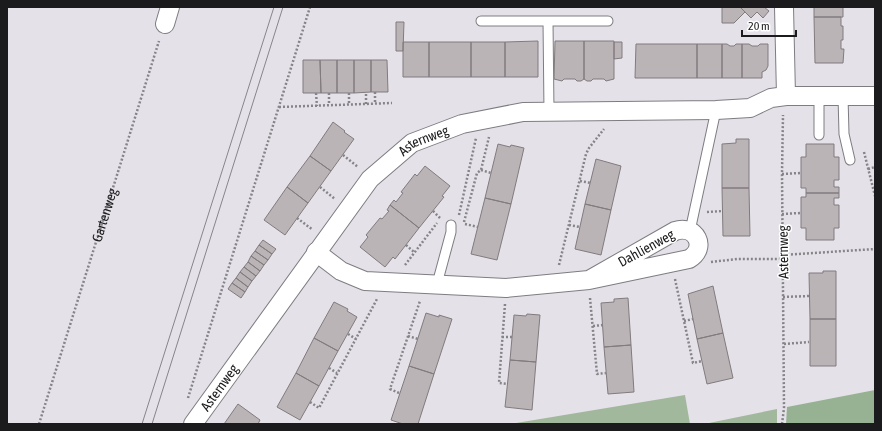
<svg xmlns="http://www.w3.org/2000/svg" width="882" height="431" font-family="'Asap Condensed',sans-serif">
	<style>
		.green { fill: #a2b89d }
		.forest { fill: #97b292 }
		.building { fill: #bab4b7; stroke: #817b7e }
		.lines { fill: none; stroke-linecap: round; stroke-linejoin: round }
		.service-casing { stroke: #7e7c81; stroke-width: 11 }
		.minor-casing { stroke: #7e7c81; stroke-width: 20 }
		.path { stroke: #858488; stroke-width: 2.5; stroke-dasharray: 2 2; stroke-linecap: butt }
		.service { stroke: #fff; stroke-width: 9 }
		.minor { stroke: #fff; stroke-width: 18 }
		.tram { stroke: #87858a; stroke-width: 1 }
		.labels { text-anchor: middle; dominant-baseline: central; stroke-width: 3; stroke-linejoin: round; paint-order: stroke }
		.street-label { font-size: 14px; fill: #1b1a1c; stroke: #fff }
	</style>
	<rect width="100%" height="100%" fill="#e4e2e8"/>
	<path class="green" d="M685,395L690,424H510Z
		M777,409V424H704Z"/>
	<path class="forest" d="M875,390V424H786L787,407Z"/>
	<path class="building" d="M722,7H740L745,12L734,23H722Z
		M740,7H764L769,11L763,18L757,12L751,18Z
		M814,7H843V17H814Z
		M814,17H841V26H843V40H841V49H844L843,63H815Z
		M396,22H404L403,51H396Z
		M538,41V77H505V42Z
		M555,41H584V79L581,81H577L575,79H564L562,81L554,79Z
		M584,41H614V79L606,81L604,79H593L591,81H587L584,79Z
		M403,42H429V77H403Z
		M429,42H471V77H429Z
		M471,42H505V77H471Z
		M614,42H622V58L614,59Z
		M636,44H697V78H635Z
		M697,44H722V78H697Z
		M722,44H727L730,46H734L736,44H742V78H722Z
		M742,44H749L752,46H758L760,44H768V66L766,70L762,72V78H742Z
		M303,60H320L321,93H303Z
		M320,60H337V93H321Z
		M337,60H354V93H337Z
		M354,60H371V92L354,93Z
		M371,60H387L388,92H371Z
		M333,122L345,131L344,132L354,139L331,171L310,156Z
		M736,139H749V188H722V144L736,143Z
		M498,144L510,147L511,145L524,148L511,204L485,198Z
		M806,144H834V157H839V180H834V187H839V193H806V188H801V157H806Z
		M310,156L331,171L308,203L287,187Z
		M596,159L621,166L611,210L585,204Z
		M425,166L450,186L442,196L444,197L419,228L390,205L394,200L396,202L403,193L401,192L415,174L417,176Z
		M287,187L308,203L285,235L264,220Z
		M722,188H749L750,236H723Z
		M806,193H839V198H834V205H839V228H834V240H806V228H801V197H806Z
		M485,198L511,204L497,260L471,254Z
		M585,204L611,210L601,255L575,249Z
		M390,205L419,228L395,259L393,257L385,267L360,247L368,237L366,235L380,218L382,219L389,211L387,210Z
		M263,240L276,249L272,254L259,245Z
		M259,245L272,254L268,260L255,251Z
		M255,251L268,260L264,265L251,256Z
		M251,256L264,265L260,271L248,262Z
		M248,262L260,271L256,276L244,267Z
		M244,267L256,276L252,281L240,272Z
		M823,271H836V319H810L809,273H823Z
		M240,272L252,281L248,287L236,278Z
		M236,278L248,287L245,292L232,283Z
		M232,283L245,292L241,298L228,289Z
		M713,286L723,333L697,339L688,294Z
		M628,298L631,345L604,347L601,303L614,302V299Z
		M334,302L348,309L347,311L357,317L338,351L314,338Z
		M426,313L439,317V315L452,319L434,374L409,366Z
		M527,314L540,315L536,362L510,360L514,315L526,316Z
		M810,319H836V366H810Z
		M723,333L733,378L707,384L697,339Z
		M314,338L338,351L319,386L296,373Z
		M631,345L634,392L608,394L604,347Z
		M510,360L536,362L532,410L505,407Z
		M409,366L434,374L418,424H403L391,420Z
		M296,373L319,386L300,420L277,407Z
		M238,404L260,420L258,424H224Z"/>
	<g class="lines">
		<g class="service-casing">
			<path id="service" d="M481,21H548L549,112
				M548,21H608
				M819,96V135
				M843,96L844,134L850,160
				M690,231L716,110
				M437,284L451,232V225"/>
		</g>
		<g class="minor-casing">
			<g id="minor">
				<path d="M784,7L786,96"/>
				<path d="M165,24L170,7"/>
				<path d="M316,252L341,271L365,281L506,288L589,280L689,259C708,248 696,224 675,231L589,280"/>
				<path id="s2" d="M193,424L370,179L412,143L462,124L523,112L716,110L750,108L771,98L786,96H875"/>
			</g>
		</g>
		<g class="path">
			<path d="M375,92V104"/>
			<path d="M316,93L317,106"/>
			<path d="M329,93V105"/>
			<path d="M349,93V105"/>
			<path d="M366,104V93"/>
			<path d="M279,107L392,103"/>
			<path d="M864,152L875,196"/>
			<path d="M343,155L358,167"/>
			<path d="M868,169L875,167"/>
			<path d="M481,170L491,173"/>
			<path d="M782,174L801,173"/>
			<path d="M580,181L591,183"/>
			<path d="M320,187L335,199"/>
			<path d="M433,211L440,218"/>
			<path d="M707,212L723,211"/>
			<path d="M782,214L801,213"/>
			<path d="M459,215L476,138"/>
			<path d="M297,218L313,230"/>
			<path d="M464,222L477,173L481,170L489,137"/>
			<path d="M465,224L478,227"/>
			<path d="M569,225L580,227"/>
			<path d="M406,245L414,252"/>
			<path d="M783,255L875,249"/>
			<path d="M711,262L737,259H783"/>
			<path d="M405,265L437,223"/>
			<path d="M559,265L586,154L589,148L604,129"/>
			<path d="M675,279L693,363L702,361"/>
			<path d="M783,297L809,296"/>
			<path d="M590,298L597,374L606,373"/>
			<path d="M505,304L499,383L507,384"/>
			<path d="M684,321L693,319"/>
			<path d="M593,326L603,325"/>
			<path d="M348,334L356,339"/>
			<path d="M408,336L418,339"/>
			<path d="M502,337H512"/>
			<path d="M784,344L809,342"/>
			<path d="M329,368L337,373"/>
			<path d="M399,393L390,389L420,301"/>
			<path d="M188,398L310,7"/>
			<path d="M310,402L319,408L377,299"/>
			<path id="s1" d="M39,424L159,41"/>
			<path d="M782,424L784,408L782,174L783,115"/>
		</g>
		<use href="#service" class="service"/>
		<use href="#minor" class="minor"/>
		<path class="tram" d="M142,424L274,7
			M152,424L283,7"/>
	</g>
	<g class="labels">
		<g class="street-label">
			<text stroke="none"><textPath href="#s2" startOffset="369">Asternweg</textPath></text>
			<text stroke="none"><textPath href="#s1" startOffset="219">Gartenweg</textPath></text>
			<text transform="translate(646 248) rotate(-29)">Dahlienweg</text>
			<text transform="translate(783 252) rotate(-91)">Asternweg</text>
			<text stroke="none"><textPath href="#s2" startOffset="45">Asternweg</textPath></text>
		</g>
	</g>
	<rect width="882" height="431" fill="none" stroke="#1b1a1c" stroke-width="16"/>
	<path d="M742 30v6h54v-6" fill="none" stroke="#1b1a1c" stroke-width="2"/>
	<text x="748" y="30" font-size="12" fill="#1b1a1c" stroke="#ffffff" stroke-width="3" paint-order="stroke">20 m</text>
</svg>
